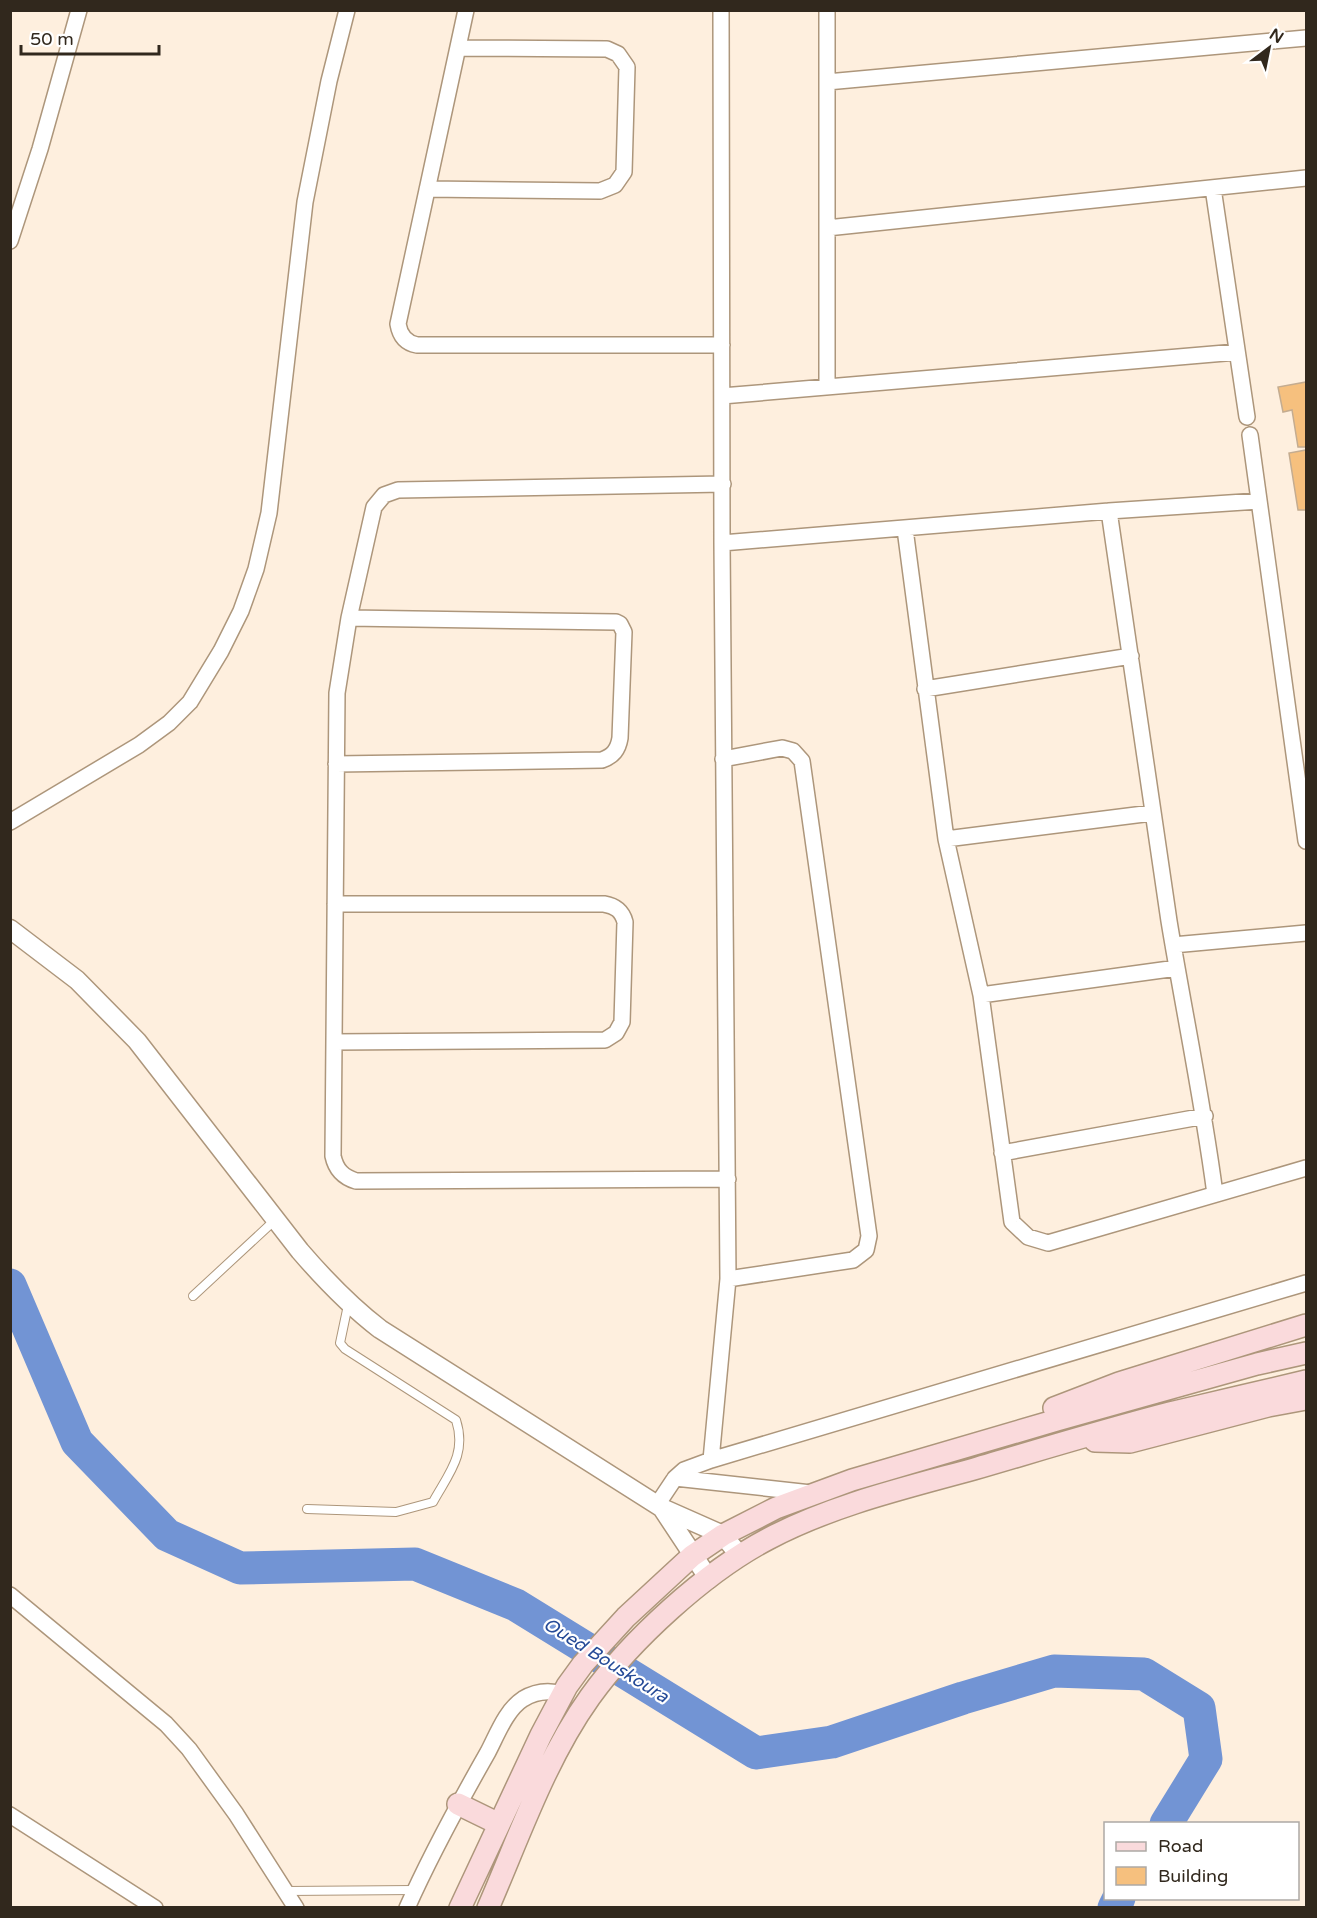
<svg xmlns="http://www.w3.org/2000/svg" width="1317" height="1918" font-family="'Varela Round',sans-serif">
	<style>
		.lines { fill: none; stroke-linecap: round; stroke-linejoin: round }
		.river { stroke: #7294d4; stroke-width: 33 }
		.building { fill: #f6c07e; stroke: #c4ac90; stroke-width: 1.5 }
		.service-casing { stroke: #ad967b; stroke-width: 10 }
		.minor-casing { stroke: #ad967b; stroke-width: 18 }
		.tertiary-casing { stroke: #ad967b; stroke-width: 21 }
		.secondary-casing { stroke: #ad967b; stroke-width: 24 }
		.service { stroke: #fff; stroke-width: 8 }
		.minor { stroke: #fff; stroke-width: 15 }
		.tertiary { stroke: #fff; stroke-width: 18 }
		.secondary { stroke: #fadadc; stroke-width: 21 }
		.labels { text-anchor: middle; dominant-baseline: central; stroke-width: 4.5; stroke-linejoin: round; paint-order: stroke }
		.water-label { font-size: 18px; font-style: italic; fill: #254a97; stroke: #fff }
	</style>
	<rect width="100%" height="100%" fill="#feefde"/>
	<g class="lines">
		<path class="river" d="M10,1285L77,1442L167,1535L240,1568L415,1564L516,1605L756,1753L832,1742L963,1698L1054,1671L1144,1674L1199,1708L1206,1759L1166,1824
			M1114,1908L1119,1898"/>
	</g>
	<path class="building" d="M1306,382V447H1298L1292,410L1283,412L1278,387Z
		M1306,450V510H1298L1289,453Z"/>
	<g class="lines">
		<g class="service-casing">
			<path id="service" d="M193,1296L275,1220
				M307,1509L396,1512L433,1502C449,1473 467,1454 456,1420L345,1349L340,1343L348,1305
				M286,1891L415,1890"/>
		</g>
		<g class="minor-casing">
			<path id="minor" d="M466,10L398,324C400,336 406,343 417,345H722
				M827,10V387
				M827,82L1306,38
				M1213,188L1247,417
				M427,189L600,191L615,185L624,172L627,67L618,54L607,49L458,48
				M827,228L1306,178
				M10,241L40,149L79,10
				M722,396L1237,352
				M1250,435L1306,841
				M723,484L398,490L384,495L374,507L349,618L337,693L333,1156C336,1170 343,1177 356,1181L728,1179
				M1109,511C1130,647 1148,784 1169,921C1184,1012 1203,1102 1215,1194
				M905,529L946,839L981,995L1012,1222L1028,1237L1048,1243L1306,1168
				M722,543L1109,511L1259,501
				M925,689L1131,656
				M723,759L782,748L793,751L802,761L869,1236L866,1250L853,1260L728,1279
				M336,764L602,760C613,756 618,750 620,738L624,632L620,624L616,622L349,618
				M10,822L139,745L169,723L190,702L221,651L241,611L256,569L269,513L305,202L329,81L347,10
				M946,839L1152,813
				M1173,945L1306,933
				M981,995L1177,968
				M334,1042L605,1040L616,1033L622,1022L625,922C622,911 616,906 604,904H335
				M1002,1153L1205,1116
				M711,1460L728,1279L722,543L721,10
				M675,1478L811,1493
				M657,1505L675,1478L684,1470L711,1460L1306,1283
				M10,1595L166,1724L189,1749L236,1814L296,1908
				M10,1815L155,1908
				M407,1908C431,1854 459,1803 488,1752C497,1735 506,1710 523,1699C536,1691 549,1690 563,1694"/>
		</g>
		<g class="tertiary-casing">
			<path id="tertiary" d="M10,929L77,980L137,1041L300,1251C325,1280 350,1306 380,1329L662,1508L723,1535L740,1556
				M662,1508L709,1579"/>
		</g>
		<g class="secondary-casing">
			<path id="secondary" d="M1054,1408L1119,1383L1306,1325
				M1095,1441L1130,1442L1268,1406L1306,1399
				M458,1804L499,1824
				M460,1908L541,1735L567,1686L583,1664L626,1617L692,1556L723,1535L776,1508L852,1480L1057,1420L1257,1364L1306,1353
				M488,1908C519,1837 545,1760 590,1697C631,1640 705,1572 768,1539C832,1505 905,1488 974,1469C1039,1450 1104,1430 1170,1413C1215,1402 1261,1392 1306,1381"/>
		</g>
		<use href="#service" class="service"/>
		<use href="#minor" class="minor"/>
		<use href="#tertiary" class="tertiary"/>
		<use href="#secondary" class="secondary"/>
	</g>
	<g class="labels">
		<g class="water-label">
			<text transform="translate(606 1660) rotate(32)">Oued Bouskoura</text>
		</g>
	</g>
	<rect width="1317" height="1918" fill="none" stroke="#31281d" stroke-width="24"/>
	<rect x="1104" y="1822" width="195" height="78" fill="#ffffff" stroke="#ada9a5" stroke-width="1.5"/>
	<rect x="1116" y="1842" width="30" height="9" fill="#fadadc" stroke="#ada9a5" stroke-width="1.5"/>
	<text x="1158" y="1852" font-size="18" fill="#31281d">Road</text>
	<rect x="1116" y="1867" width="30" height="18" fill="#f6c07e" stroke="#ada9a5" stroke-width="1.5"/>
	<text x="1158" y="1882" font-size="18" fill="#31281d">Building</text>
	<g transform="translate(1269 48) rotate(32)" stroke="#ffffff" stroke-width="4.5" paint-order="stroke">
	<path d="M0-4.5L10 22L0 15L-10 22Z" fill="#31281d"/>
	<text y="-9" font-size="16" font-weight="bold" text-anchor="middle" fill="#31281d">N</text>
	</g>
	<path d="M21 45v9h138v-9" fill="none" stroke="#31281d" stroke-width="3"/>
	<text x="30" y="45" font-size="18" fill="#31281d" stroke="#ffffff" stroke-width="4.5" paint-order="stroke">50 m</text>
</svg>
